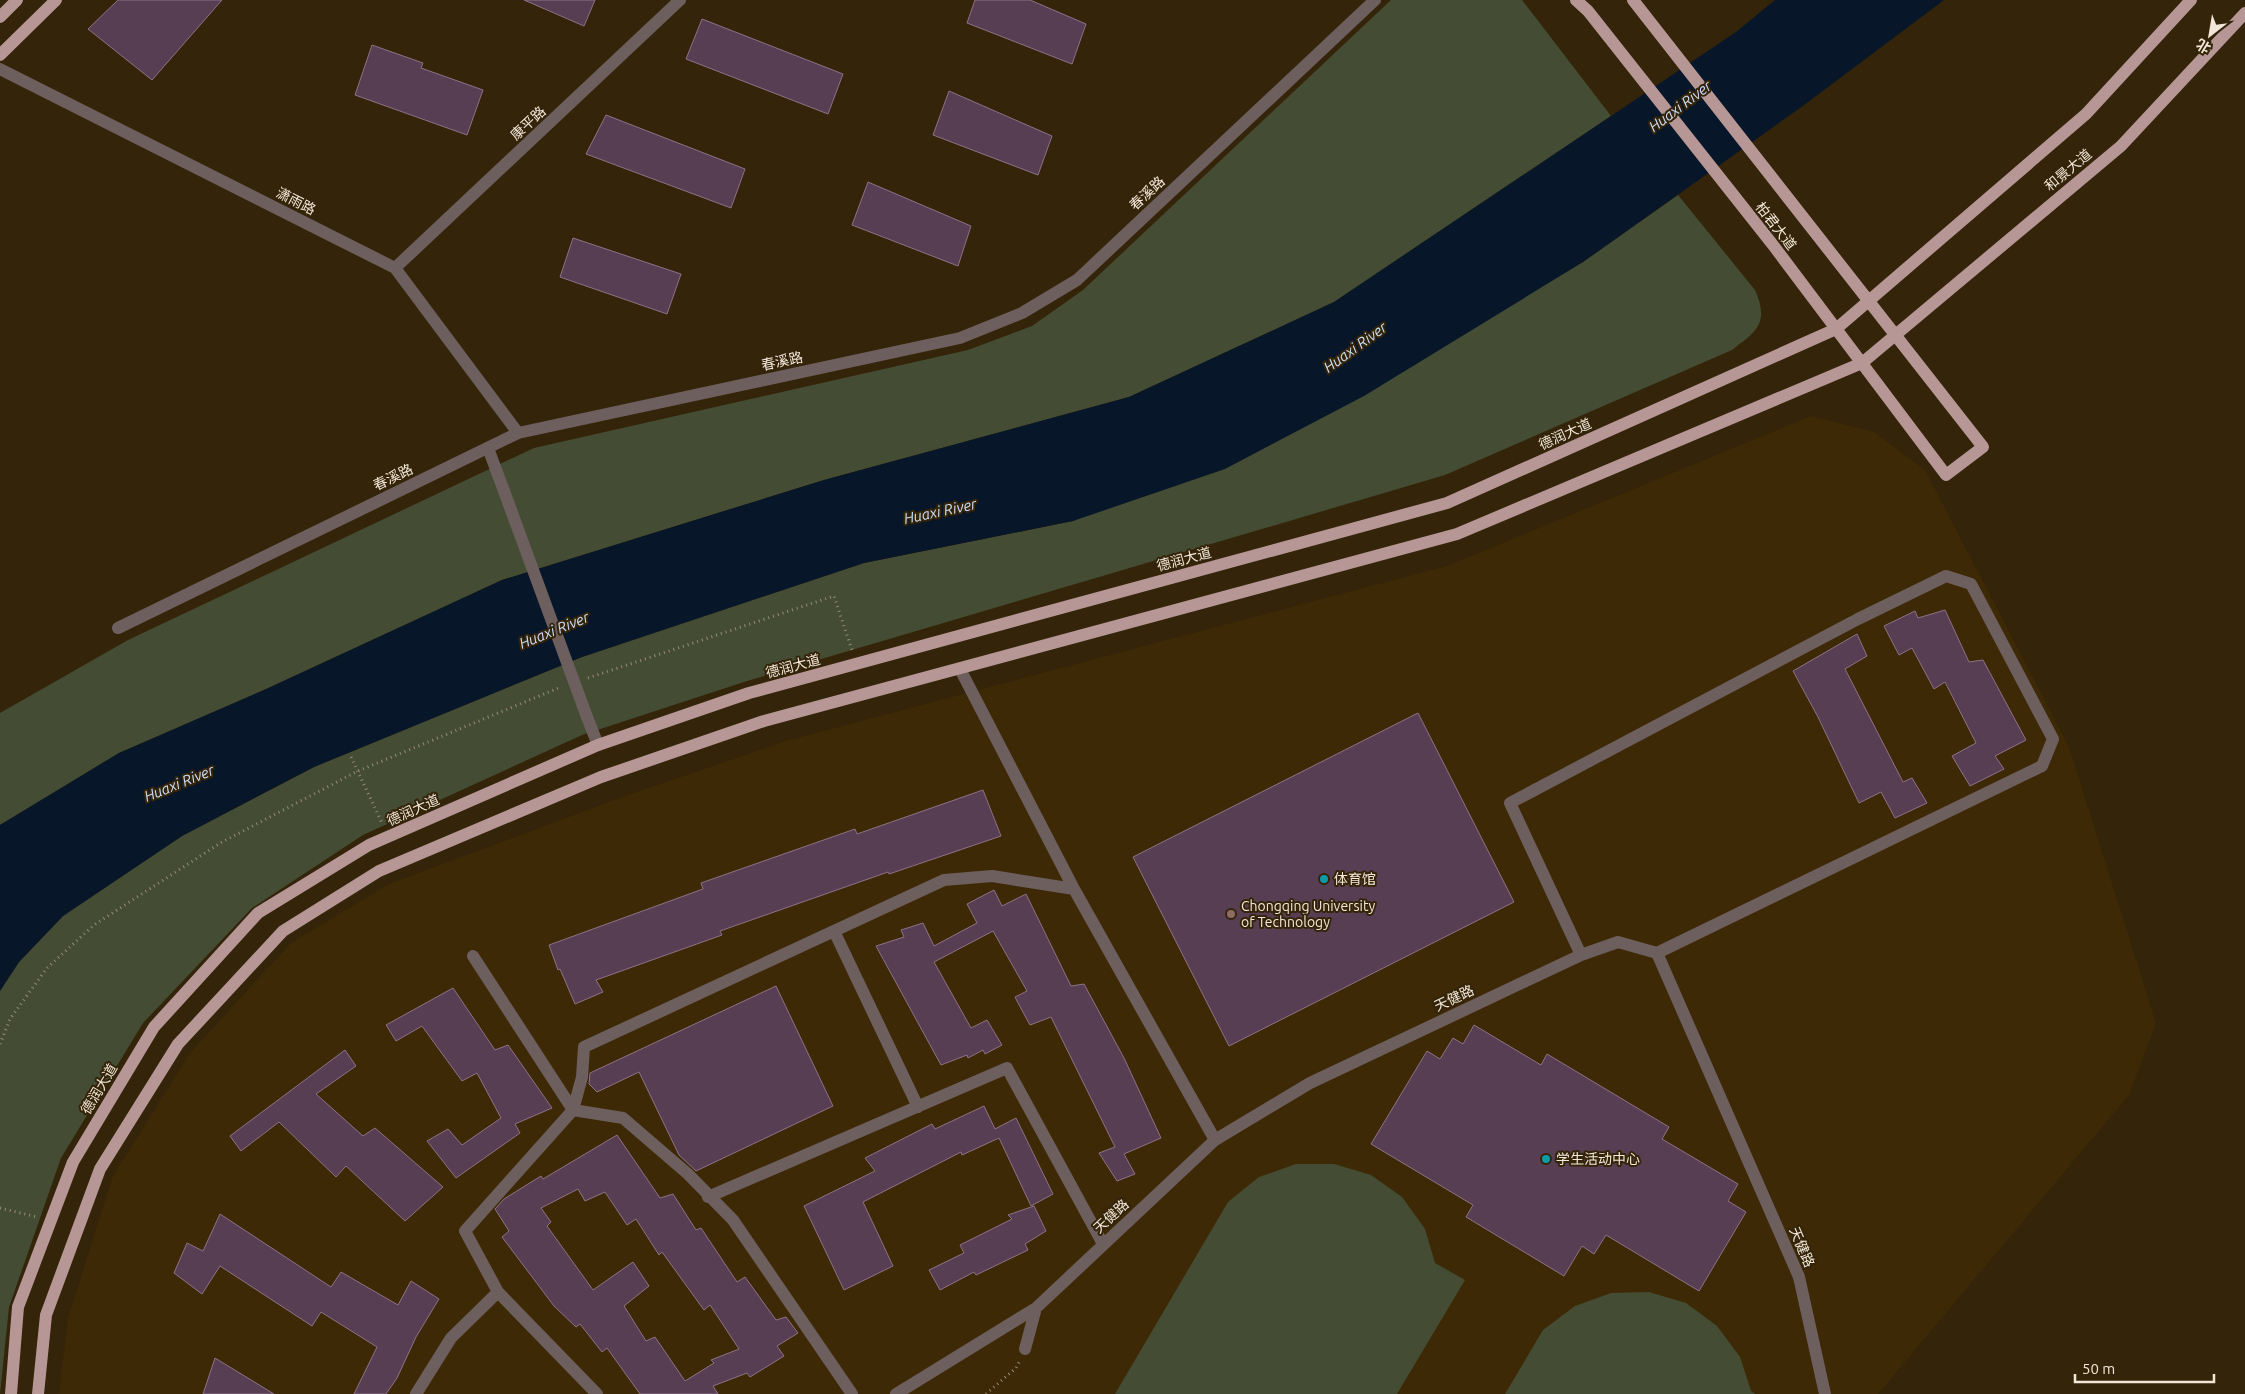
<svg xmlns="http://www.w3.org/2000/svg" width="2245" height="1394" font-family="Ubuntu,'Noto Sans SC',sans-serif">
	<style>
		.built { fill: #3e2906 }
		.green { fill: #444d34 }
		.water { fill: #071729 }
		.building { fill: #573e52; stroke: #8e7287; fill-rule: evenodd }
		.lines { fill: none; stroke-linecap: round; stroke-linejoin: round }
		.path { stroke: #988b76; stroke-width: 3; stroke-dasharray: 1 4; stroke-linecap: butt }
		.minor { stroke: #6e5f5f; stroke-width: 12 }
		.major { stroke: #b69796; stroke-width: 12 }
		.minor-bridge { stroke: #6e5f5f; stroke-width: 12 }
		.culture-dot { fill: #0f9aa8; stroke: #342409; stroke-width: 2 }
		.education-dot { fill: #8d6e63; stroke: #342409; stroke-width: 2 }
		.labels { text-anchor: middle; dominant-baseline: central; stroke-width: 4; stroke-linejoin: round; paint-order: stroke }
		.street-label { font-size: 14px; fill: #f1e6d7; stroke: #342409 }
		.poi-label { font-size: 14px; fill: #f1e6d7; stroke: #342409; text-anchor: start }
		.water-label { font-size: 15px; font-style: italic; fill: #c9def9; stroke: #342409 }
	</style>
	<rect width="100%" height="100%" fill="#342409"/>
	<path class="built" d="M1811,416L1874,432L1925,470L2069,747L2156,1023L2129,1095L1878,1394H59L68,1318L113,1176L190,1053L291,943L389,884L617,799L786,741L1447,566Z"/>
	<path class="green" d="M1391,0H1522L1611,116L1334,302L1129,397L824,480L502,580L264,690L119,753L0,825V713L128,640L534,448L968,350L1032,326L1083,290Z
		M1678,195L1755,290C1769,322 1758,331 1732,350L1445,475L747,681L582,735L363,835L252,908L143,1023L61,1158L9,1307L0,1394V991L19,962L63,916L182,836L314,767L582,657L864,563L1073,521L1583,262Z
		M1296,1164H1334L1371,1175L1402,1197L1425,1229L1435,1263L1465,1280L1397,1394H1115L1228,1202L1259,1177Z
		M1649,1292L1686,1303L1717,1326L1740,1357L1751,1391L1755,1394H1505L1543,1330L1575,1306L1611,1293Z"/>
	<path class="water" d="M1775,0H1944L1800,108L1583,262L1364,396L1225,469L1073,521L864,563L582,657L314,767L182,836L63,916L19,962L0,991V825L119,753L264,690L502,580L824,480L1129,397L1334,302L1736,32Z"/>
	<path class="building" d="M118,0H222L152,80L88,29Z
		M524,0H595L584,26Z
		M975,0H1030L1086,24L1072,64L967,23Z
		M702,19L843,74L828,114L686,59Z
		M372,45L423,63L421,68L483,90L467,135L355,95Z
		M949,91L1052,136L1038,175L933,135Z
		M606,115L745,169L731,208L586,154Z
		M868,182L971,226L958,266L852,225Z
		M573,238L681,274L667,314L560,277Z
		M1945,610L1969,662L1983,660L2026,740L1995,756L2004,769L1970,786L1952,756L1976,743L1945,682L1934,689L1912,648L1899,655L1884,626L1915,611L1918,618Z
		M1857,634L1867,656L1845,669L1903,782L1912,778L1927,803L1895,818L1881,792L1859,803L1818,717L1793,671Z
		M1418,713L1514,902L1229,1046L1133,857Z
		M983,790L1001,836L889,874L888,872L720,931L722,935L596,980L603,992L575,1004L560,969L558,970L549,945L703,889L701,883L855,829L857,834Z
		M994,890L1002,906L1026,894L1071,986L1084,984L1124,1058L1161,1138L1124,1154L1135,1174L1117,1181L1099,1153L1115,1147L1051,1017L1030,1025L1018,1003L1015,997L1027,991L993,931L934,962L971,1028L987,1020L1002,1045L985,1054L983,1050L968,1058L967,1055L941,1065L876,946L904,937L901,930L923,923L934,946L977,923L967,904Z
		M776,986L833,1106L696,1171L679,1155L639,1072L597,1092L589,1084L590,1073Z
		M453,988L495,1050L508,1045L552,1108L515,1124L520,1133L456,1178L427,1141L448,1129L462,1145L501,1118L477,1073L462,1081L422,1026L396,1041L386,1025Z
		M1474,1025L1541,1065L1547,1054L1669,1127L1662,1139L1738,1184L1728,1201L1746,1212L1699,1291L1606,1235L1594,1254L1582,1246L1564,1276L1466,1217L1473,1205L1371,1144L1427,1051L1440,1059L1453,1038L1463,1044Z
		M345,1050L356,1066L316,1094L363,1136L375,1128L443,1187L405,1221L346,1166L336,1177L279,1122L241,1151L230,1136Z
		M984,1106L995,1129L1016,1118L1053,1194L1031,1206L999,1138L962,1155L961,1152L863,1202L893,1266L844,1290L804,1206L875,1171L865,1158L932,1124L935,1129Z
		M617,1135L660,1198L673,1194L696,1230L701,1228L737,1282L745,1277L776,1320L786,1317L798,1333L777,1346L784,1356L750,1377L747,1373L713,1386L718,1394H640L607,1348L602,1352L580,1324L576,1327L554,1306L502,1237L509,1231L495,1209L504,1199L541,1176L543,1179ZM578,1189L585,1201L605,1192L627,1225L636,1219L659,1255L662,1252L704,1310L710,1305L739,1349L711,1360L714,1363L685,1381L655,1337L646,1341L624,1306L649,1286L633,1262L593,1290L547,1226L551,1222L541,1208Z
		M1034,1206L1046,1231L1025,1244L1028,1250L976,1275L974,1272L940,1290L929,1270L964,1253L960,1245L1012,1219L1008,1215Z
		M220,1214L331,1287L341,1272L398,1305L411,1281L439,1299L416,1337L397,1378L386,1394H354L377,1347L321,1312L312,1326L220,1266L202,1294L174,1273L187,1243L203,1251Z
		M215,1358L274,1394H203Z"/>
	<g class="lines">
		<path class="path" d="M588,678L834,596L852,650
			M351,757L382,823
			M0,1044L10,1019L47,968L94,925L222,842L358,771L561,687
			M0,1208L37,1217
			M986,1394L1016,1368L1019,1362"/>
		<path class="minor" d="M0,69L395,268L518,433
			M395,268L680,0
			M488,448L504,491
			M118,628L518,433L960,338L1022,313L1077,280L1375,0
			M960,669L1074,889L1215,1140
			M587,717L598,745
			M834,931L918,1107
			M1581,955L1510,803L1858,619L1946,576L1971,584L2053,739L2042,766L1657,953
			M473,956L573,1110L623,1118L688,1174L733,1220L852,1394
			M708,1197L1007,1068L1103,1244
			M1025,1349L1036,1308
			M416,1394L451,1338L498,1292
			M597,1394L498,1292L465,1231L573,1110L582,1077L584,1047L944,880L992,876L1074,889
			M896,1394L1036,1308L1215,1140L1310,1083L1581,955L1618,942L1657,953L1799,1277L1825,1394"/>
		<path class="major" d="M1576,0L1588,11L1773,245L1946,475L1983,447L1633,0
			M0,17L17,0
			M0,55L56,0
			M11,1394L18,1307L73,1162L154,1027L258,913L369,845L598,745L749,693L1447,503L1836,329L2086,114L2191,0
			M38,1394L46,1315L100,1169L178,1044L283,931L379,871L601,777L764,721L1457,534L1862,363L2121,146L2245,13"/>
		<path class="minor-bridge" d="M504,491L587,717"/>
	</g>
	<g class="culture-dot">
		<circle cx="1324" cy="879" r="5"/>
		<circle cx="1546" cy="1159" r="5"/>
	</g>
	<circle class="education-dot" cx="1231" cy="914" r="5"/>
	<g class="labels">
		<g class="street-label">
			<text transform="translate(528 123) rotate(-43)">康平路</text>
			<text transform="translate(2068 170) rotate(-40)">和景大道</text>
			<text transform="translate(1147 193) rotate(-43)">春溪路</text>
			<text transform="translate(296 201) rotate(27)">潇雨路</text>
			<text transform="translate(1776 226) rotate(52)">柏君大道</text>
			<text transform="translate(782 361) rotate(-12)">春溪路</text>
			<text transform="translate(1565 434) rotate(-24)">德润大道</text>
			<text transform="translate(393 477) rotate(-26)">春溪路</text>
			<text transform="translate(1184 559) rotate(-15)">德润大道</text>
			<text transform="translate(793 666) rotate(-15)">德润大道</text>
			<text transform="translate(413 810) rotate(-24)">德润大道</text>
			<text transform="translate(1454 998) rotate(-25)">天健路</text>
			<text transform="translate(99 1089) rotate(-59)">德润大道</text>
			<text transform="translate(1111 1216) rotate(-43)">天健路</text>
			<text transform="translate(1802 1247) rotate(67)">天健路</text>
		</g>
		<g class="poi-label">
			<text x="1334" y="879">体育馆</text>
			<text x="1241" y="906">Chongqing University<tspan x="1241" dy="16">of Technology</tspan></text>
			<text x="1556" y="1159">学生活动中心</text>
		</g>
		<g class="water-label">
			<text transform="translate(1680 106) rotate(-37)">Huaxi River</text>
			<text transform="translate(1355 347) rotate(-36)">Huaxi River</text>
			<text transform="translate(940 511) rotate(-12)">Huaxi River</text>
			<text transform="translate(554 630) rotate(-22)">Huaxi River</text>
			<text transform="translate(179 783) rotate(-22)">Huaxi River</text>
		</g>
	</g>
	<g transform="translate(2210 35) rotate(211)" stroke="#342409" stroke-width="4" paint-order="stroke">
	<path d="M0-4L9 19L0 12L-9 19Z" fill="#f1e6d7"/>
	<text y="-8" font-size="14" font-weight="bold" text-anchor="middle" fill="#f1e6d7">北</text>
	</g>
	<path d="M2075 1374v8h139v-8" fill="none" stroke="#f1e6d7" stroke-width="2.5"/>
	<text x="2082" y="1374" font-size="15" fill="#f1e6d7" stroke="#342409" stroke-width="4" paint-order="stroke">50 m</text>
</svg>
